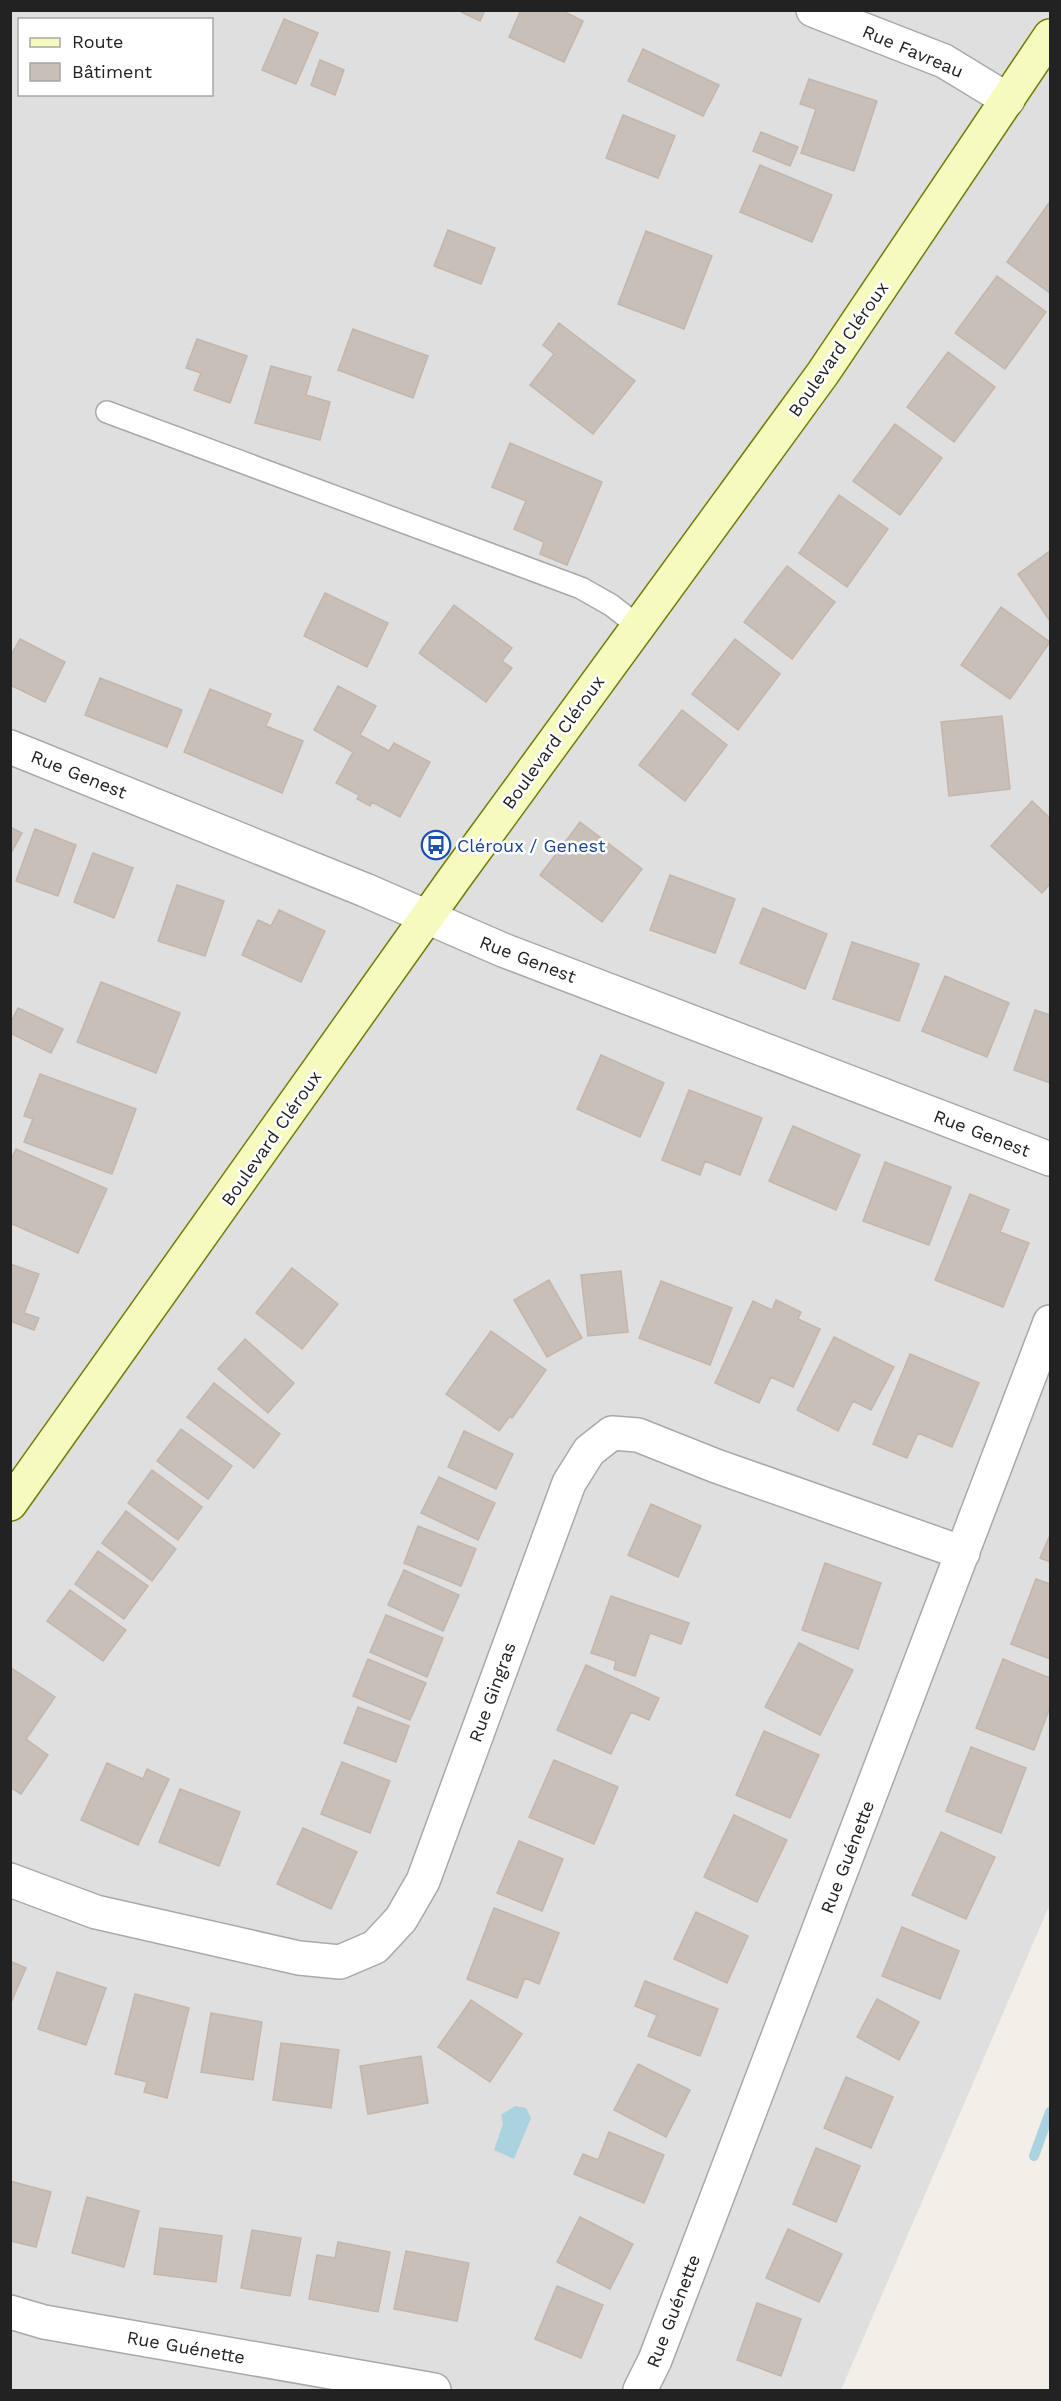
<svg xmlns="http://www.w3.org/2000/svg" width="1061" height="2401" font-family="'Work Sans',sans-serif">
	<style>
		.residential { fill: #e0dfdf; fill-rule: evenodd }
		.water { fill: #aad3df }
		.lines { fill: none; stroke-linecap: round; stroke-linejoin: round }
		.stream { stroke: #aad3df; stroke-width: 10 }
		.building { fill: #c7bfb8; stroke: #c4b6ab; stroke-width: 1.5 }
		.lane-casing { stroke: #a9a9a9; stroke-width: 24 }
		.street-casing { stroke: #a9a9a9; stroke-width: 36 }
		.secondary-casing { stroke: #707d05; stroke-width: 36 }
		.lane { stroke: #fff; stroke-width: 21 }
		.street { stroke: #fff; stroke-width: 33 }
		.secondary { stroke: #f7fabf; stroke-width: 33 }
		.labels { text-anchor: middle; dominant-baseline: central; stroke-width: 5; stroke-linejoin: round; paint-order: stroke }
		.street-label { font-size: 18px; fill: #222; stroke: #fff }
		.transit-label { font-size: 18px; fill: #164399; stroke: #fff; text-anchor: start }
	</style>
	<rect width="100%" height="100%" fill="#f2efe9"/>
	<path class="residential" d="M11,11H1050V1904L841,2390H11ZM20,20H212V94H20Z"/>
	<path class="water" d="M515,2106L526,2108L531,2118L514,2159L494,2150L503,2124L501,2115Z"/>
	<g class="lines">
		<path class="stream" d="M1034,2156L1050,2112"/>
	</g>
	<path class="building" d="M457,10H485L480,21Z
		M521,10H561L583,21L564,62L509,37Z
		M284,19L318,33L296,84L262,70Z
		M643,49L719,85L703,116L628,81Z
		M320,60L344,70L335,95L311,85Z
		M809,79L877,101L854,171L801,153L816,109L800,104Z
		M623,115L675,136L658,178L606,158Z
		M761,132L798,147L790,166L753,151Z
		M760,165L832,195L812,242L740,212Z
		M1049,203L1050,205V293L1007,262Z
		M448,230L495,248L481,284L434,266Z
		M646,231L712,256L684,329L618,304Z
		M997,276L1046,312L1005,369L955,333Z
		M559,323L635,381L593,434L530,385L554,354L543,345Z
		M353,329L428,356L413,398L338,370Z
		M197,339L247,356L230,403L194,390L201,373L186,368Z
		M948,352L995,387L954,442L907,407Z
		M271,366L311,377L306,395L330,402L320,440L255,423Z
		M895,424L942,458L900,515L853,481Z
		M510,443L602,482L567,565L540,554L544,542L514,529L526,501L492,487Z
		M839,495L888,529L847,587L799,553Z
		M1050,551V621L1018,574Z
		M787,566L835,602L792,659L744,622Z
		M325,593L388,623L367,667L304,636Z
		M454,605L512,648L502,661L512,668L486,702L419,653Z
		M1001,607L1050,642L1010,699L961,665Z
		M20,639L65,662L45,702L10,685V657Z
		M735,639L780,674L738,730L692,694Z
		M100,678L182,710L167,747L85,715Z
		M338,686L376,706L360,735L389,751L394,743L430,762L400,817L372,802L370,806L357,799L359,795L336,783L353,752L314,730Z
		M210,689L271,714L266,726L303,741L282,793L184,752Z
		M682,710L727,745L685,801L639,765Z
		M1002,716L1010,789L949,796L941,722Z
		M1032,801L1050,818V884L1042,893L991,846Z
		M580,822L642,869L602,922L540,875Z
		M10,827L22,833L10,855Z
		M35,829L76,845L58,896L16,881Z
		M93,853L133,868L114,918L74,902Z
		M670,875L735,899L715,953L650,930Z
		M177,885L224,901L205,956L158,941Z
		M763,908L827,934L805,989L740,963Z
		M279,910L325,931L301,982L242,955L258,920L271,926Z
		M852,942L919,964L899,1021L833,999Z
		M945,976L1009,1003L987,1057L922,1031Z
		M101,982L180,1013L156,1073L77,1042Z
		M18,1008L63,1029L51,1053L10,1033V1024Z
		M1035,1010L1050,1015V1083L1014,1070Z
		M601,1055L664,1083L640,1137L577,1109Z
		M40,1074L136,1109L112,1174L24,1142L33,1119L24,1116Z
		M689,1090L762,1118L740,1175L705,1161L700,1175L662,1160Z
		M793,1126L860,1155L836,1210L769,1181Z
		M16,1149L107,1189L78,1253L10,1223V1162Z
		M885,1162L951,1187L929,1245L863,1221Z
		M970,1194L1009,1210L1000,1232L1029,1243L1003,1307L935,1280Z
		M10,1264L39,1274L24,1313L39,1318L34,1330L10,1321Z
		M292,1268L338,1304L302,1349L256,1313Z
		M621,1271L628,1332L588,1336L581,1275Z
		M549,1280L582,1338L547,1357L514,1300Z
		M661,1281L732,1308L710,1365L639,1338Z
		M776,1300L801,1312L798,1319L820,1329L793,1387L771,1377L759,1403L715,1383L753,1301L772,1310Z
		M491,1331L546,1370L512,1418L510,1416L499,1431L446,1394Z
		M834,1337L894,1367L871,1410L853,1401L838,1431L797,1410Z
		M245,1339L294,1383L268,1413L218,1369Z
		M910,1354L979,1383L952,1447L918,1433L907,1458L873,1444Z
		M214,1383L280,1434L254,1468L187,1417Z
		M181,1429L232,1466L208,1499L157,1461Z
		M464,1431L513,1454L496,1489L448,1467Z
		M152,1470L202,1507L178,1540L128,1503Z
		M439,1477L495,1503L478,1540L421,1513Z
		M651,1504L701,1526L678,1577L628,1555Z
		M126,1511L176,1549L152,1581L102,1543Z
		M418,1526L476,1549L461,1586L404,1563Z
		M1050,1535V1562L1040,1558Z
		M98,1551L148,1586L124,1619L75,1584Z
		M825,1563L881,1583L858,1649L802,1630Z
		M404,1570L459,1595L443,1631L388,1605Z
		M1036,1579L1050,1584V1659L1011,1644Z
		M70,1590L126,1630L103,1661L47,1621Z
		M611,1596L689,1623L681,1644L650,1633L635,1676L614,1669L616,1661L591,1653Z
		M386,1615L443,1638L427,1677L370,1652Z
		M799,1643L853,1670L820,1735L765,1707Z
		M368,1659L426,1683L410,1720L353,1696Z
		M1003,1659L1050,1678V1707L1034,1750L976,1728Z
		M586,1665L659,1698L649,1720L631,1712L611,1754L557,1730Z
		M10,1667L55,1697L26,1739L48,1755L21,1794L10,1787Z
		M358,1707L409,1726L396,1762L344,1743Z
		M764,1731L819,1755L790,1818L736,1795Z
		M971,1747L1026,1768L1001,1833L946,1811Z
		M554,1760L618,1787L594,1844L529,1817Z
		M342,1762L390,1781L370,1833L321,1814Z
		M107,1763L143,1779L147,1769L169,1779L138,1845L81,1820Z
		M180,1789L240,1812L219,1866L159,1842Z
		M734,1815L787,1840L757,1902L704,1877Z
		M303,1828L357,1852L331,1909L277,1884Z
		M941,1832L995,1857L966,1919L912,1895Z
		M519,1841L563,1859L542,1911L497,1893Z
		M494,1908L559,1933L539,1984L525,1978L517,1998L467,1979Z
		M696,1912L748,1936L727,1983L674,1959Z
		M902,1927L959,1951L940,1999L882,1976Z
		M10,1961L26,1968L10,2005Z
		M57,1972L106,1988L86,2045L38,2029Z
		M645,1981L718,2009L700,2056L648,2036L657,2015L635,2006Z
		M135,1994L189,2008L167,2098L144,2092L147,2082L115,2074Z
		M877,1999L919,2022L899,2060L857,2037Z
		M471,2000L522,2034L490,2082L438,2047Z
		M211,2013L262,2022L253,2080L201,2072Z
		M281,2043L339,2050L331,2108L273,2100Z
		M421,2056L428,2103L368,2114L360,2066Z
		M638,2064L690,2090L666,2137L614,2110Z
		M846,2077L893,2097L871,2148L824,2128Z
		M609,2132L664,2155L644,2203L574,2174L583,2154L598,2160Z
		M816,2148L860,2166L836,2222L793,2204Z
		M10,2181L51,2192L36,2247L10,2241Z
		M87,2197L139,2211L124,2267L72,2253Z
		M580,2217L633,2244L610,2289L557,2262Z
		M160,2228L222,2236L216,2282L154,2274Z
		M788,2229L842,2254L819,2302L766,2278Z
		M252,2230L301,2238L290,2296L241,2288Z
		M338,2242L390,2252L378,2312L309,2299L317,2255L335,2258Z
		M406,2251L469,2263L457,2321L394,2309Z
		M557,2286L603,2305L581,2358L535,2339Z
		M757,2303L801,2319L781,2376L737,2360Z"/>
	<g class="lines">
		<g class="lane-casing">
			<path id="lane" d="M107,412L581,588L611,605L638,626"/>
		</g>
		<g class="street-casing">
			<path id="street" d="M813,10L944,61L1008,100
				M10,747L365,890L503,950L1050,1159
				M10,1880L96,1912L299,1958L340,1962L375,1947L401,1919L423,1881L569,1483L589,1451L612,1433L638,1435L716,1466L963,1553
				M10,2312L44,2322L434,2390
				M640,2390L655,2360L1050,1322"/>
		</g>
		<g class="secondary-casing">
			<path id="secondary" d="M10,1504L454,879L823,373L1050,36"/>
		</g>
		<use href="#lane" class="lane"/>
		<use href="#street" class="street"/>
		<use href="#secondary" class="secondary"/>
	</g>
	<defs>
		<g id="bus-ring" transform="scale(1.5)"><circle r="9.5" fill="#fff" stroke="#1a4fb4" stroke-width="1.5"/><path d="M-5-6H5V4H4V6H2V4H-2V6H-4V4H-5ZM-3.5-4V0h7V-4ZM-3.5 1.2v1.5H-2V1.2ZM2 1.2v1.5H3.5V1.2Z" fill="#1a4fb4"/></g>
	</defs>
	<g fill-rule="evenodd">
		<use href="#bus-ring" x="436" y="845"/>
	</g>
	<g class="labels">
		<g class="street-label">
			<text transform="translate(913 51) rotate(23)">Rue Favreau</text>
			<text transform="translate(838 349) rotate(-55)">Boulevard Cléroux</text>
			<text transform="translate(553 742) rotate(-54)">Boulevard Cléroux</text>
			<text transform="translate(79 774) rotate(22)">Rue Genest</text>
			<text transform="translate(528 959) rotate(21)">Rue Genest</text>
			<text transform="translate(982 1133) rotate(21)">Rue Genest</text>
			<text transform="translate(271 1138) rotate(-55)">Boulevard Cléroux</text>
			<text transform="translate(492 1692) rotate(-70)">Rue Gingras</text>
			<text transform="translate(847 1857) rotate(-69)">Rue Guénette</text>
			<text transform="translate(673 2311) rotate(-69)">Rue Guénette</text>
			<text transform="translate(186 2347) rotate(10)">Rue Guénette</text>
		</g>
		<g class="transit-label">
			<text x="457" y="845">Cléroux / Genest</text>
		</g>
	</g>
	<rect width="1061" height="2401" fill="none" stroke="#222222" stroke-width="24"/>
	<rect x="18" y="18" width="195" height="78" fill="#ffffff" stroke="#a7a7a7" stroke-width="1.5"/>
	<rect x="30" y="38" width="30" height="9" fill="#f7fabf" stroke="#a7a7a7" stroke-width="1.5"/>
	<text x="72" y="48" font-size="18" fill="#222222">Route</text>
	<rect x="30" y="63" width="30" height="18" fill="#c7bfb8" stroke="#a7a7a7" stroke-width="1.5"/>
	<text x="72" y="78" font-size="18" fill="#222222">Bâtiment</text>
</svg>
